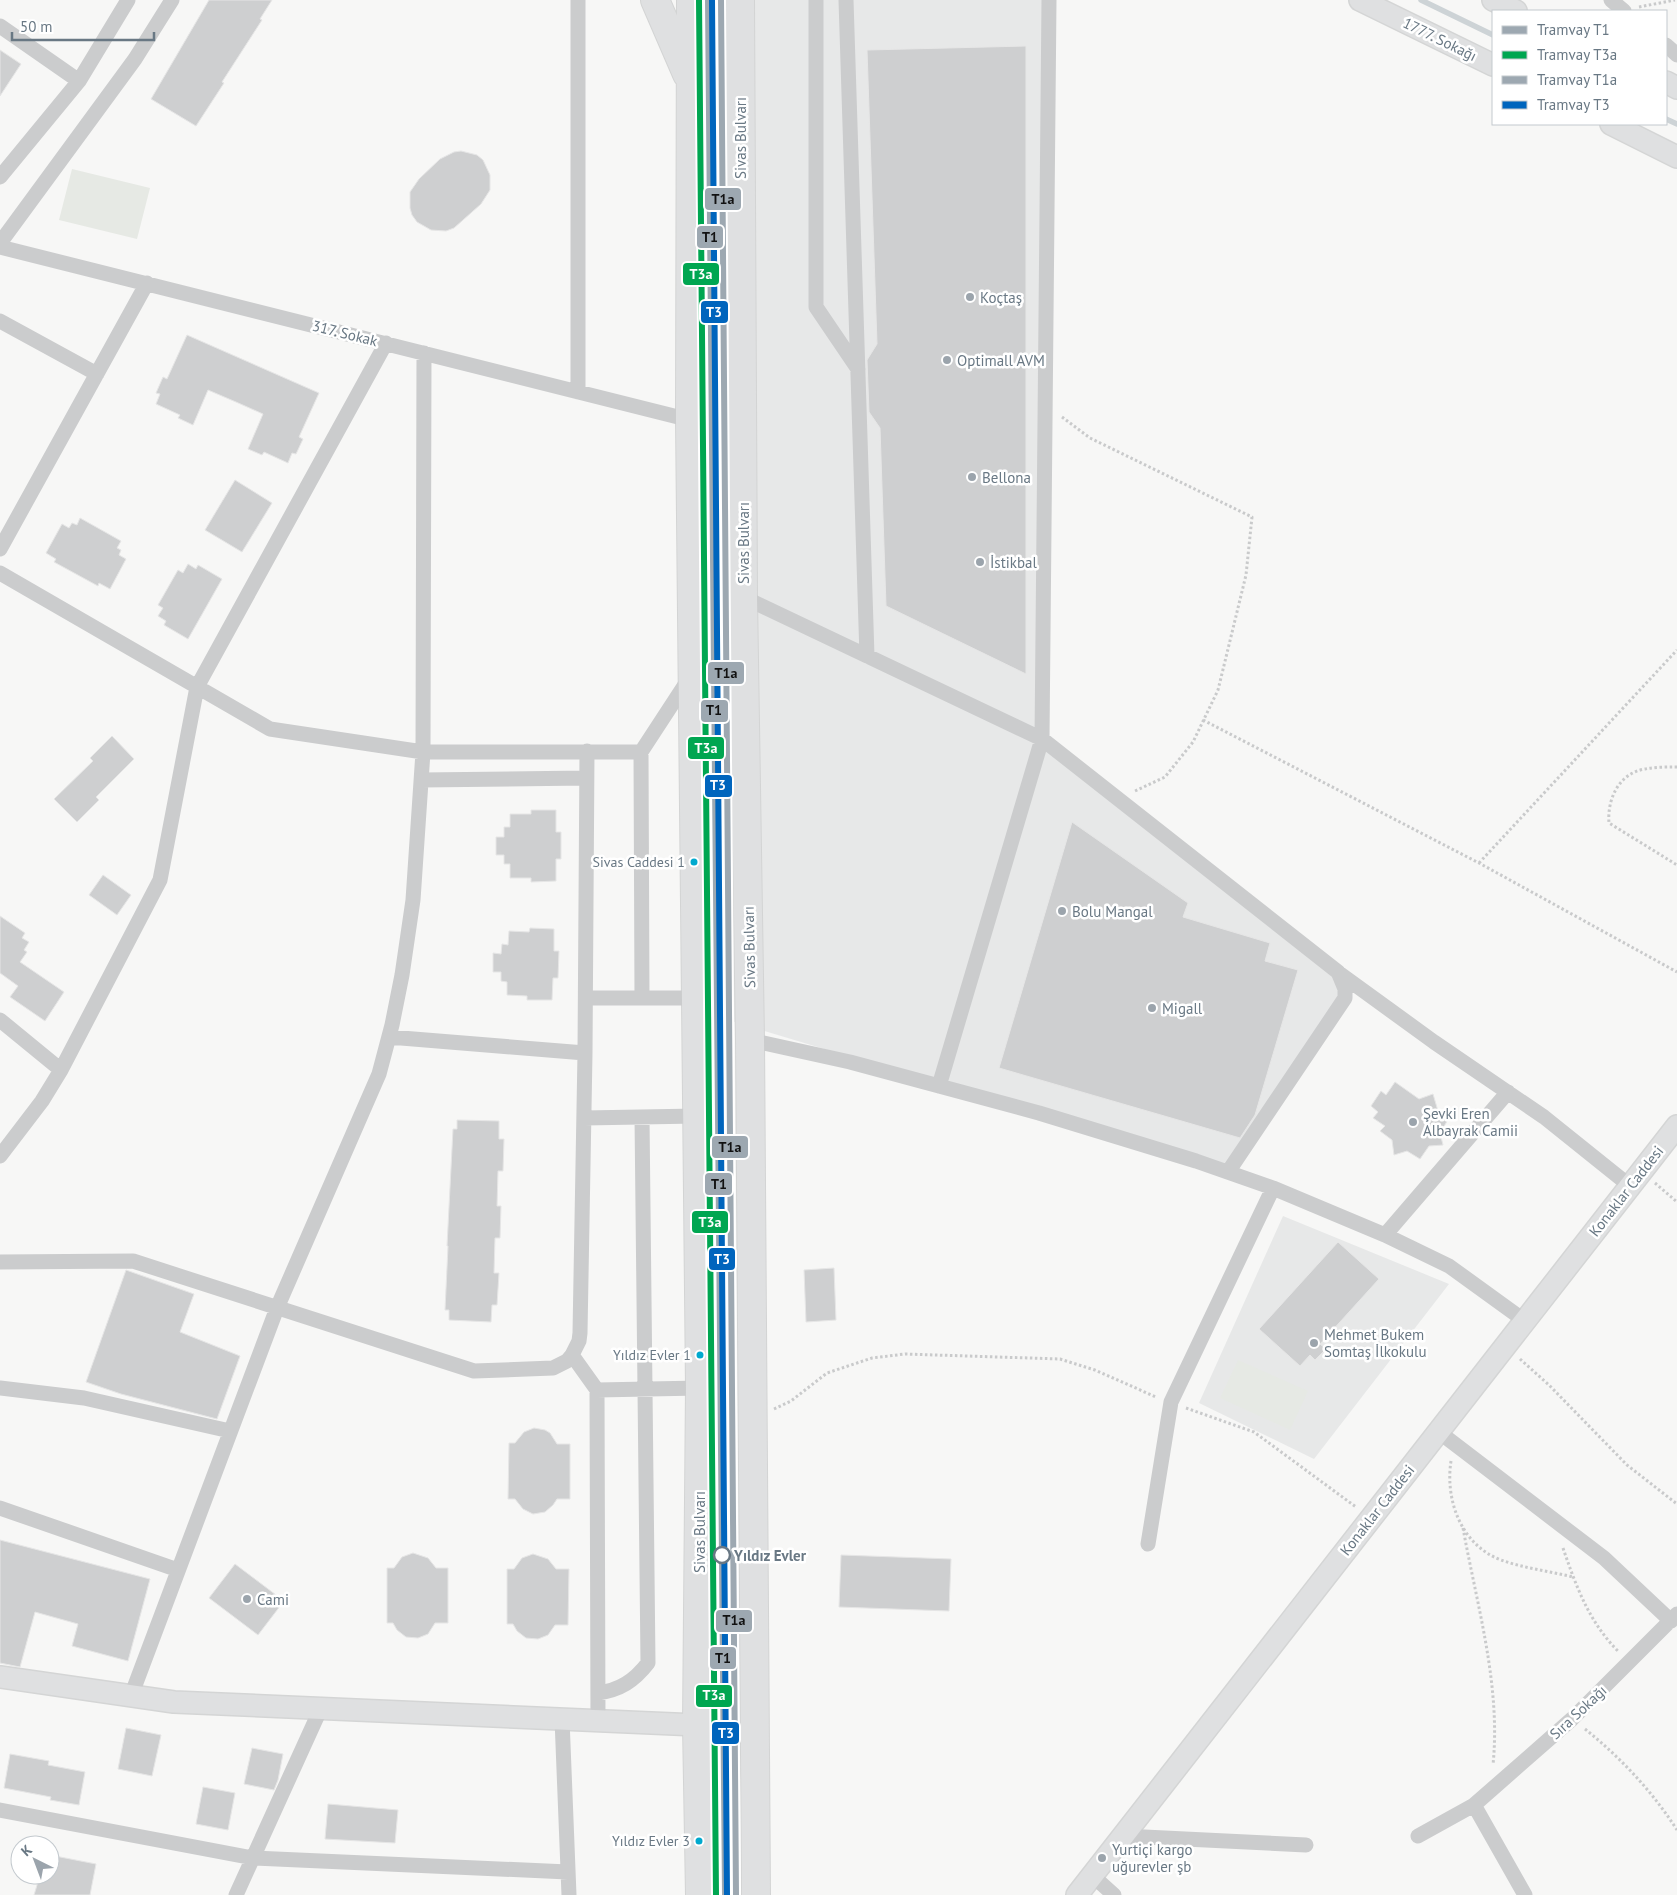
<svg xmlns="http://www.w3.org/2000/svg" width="1677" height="1895" font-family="'PT Sans',sans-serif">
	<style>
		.built { fill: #e7e8e8 }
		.green { fill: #e6e9e4 }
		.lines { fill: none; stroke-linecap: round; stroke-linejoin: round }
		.stream { stroke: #cdd3d6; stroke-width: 5.5 }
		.building { fill: #cecfd0; stroke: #e6e6e6 }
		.secondary-casing { stroke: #d4d5d5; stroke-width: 24 }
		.highway-casing { stroke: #d3d4d4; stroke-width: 30 }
		.path { stroke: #c9cacb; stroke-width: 3; stroke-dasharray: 2.5 2.5; stroke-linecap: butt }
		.street { stroke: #cbcccd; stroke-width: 15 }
		.secondary { stroke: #dfe0e1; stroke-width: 21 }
		.highway { stroke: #dfe0e1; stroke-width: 28 }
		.tram-1-casing { stroke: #fff; stroke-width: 10 }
		.tram-2-casing { stroke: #fff; stroke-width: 10 }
		.tram-3-casing { stroke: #fff; stroke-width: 10 }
		.tram-4-casing { stroke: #fff; stroke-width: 10 }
		.tram-1 { stroke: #9da8b1; stroke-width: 6 }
		.tram-2 { stroke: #00a651; stroke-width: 6 }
		.tram-3 { stroke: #9da8b1; stroke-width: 6 }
		.tram-4 { stroke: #0065bd; stroke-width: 6 }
		.poi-dot { fill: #9ba4ac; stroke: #fff; stroke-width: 2 }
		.bus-dot { fill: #00a9ce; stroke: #fff; stroke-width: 2 }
		.stop-dot { fill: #fff; stroke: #697884; stroke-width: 2.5 }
		.labels { text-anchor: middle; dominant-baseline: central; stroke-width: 5; stroke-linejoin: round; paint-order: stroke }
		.bus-label { font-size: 14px; fill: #697884; stroke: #fff; text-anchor: end }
		.street-label { font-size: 15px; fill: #697884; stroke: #fff }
		.poi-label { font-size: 15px; fill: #697884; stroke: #fff; text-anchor: start }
		.stop-label { font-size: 15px; font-weight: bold; fill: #697884; stroke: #fff; text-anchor: start }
		.line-badge { stroke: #fff; stroke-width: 2 }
		.badge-label { font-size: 14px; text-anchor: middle; font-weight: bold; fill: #fff }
		.pale-badge-label { font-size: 14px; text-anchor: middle; font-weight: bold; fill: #111 }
	</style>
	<rect width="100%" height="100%" fill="#f7f7f6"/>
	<path class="built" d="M711,0H1050L1044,734L1353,986L1227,1170L725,1019Z
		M1283,1216L1449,1284L1314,1459L1199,1403Z"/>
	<path class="green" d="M72,169L150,188L137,239L59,220Z
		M1238,1360L1308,1391L1290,1430L1220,1398Z"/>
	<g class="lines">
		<path class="stream" d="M1421,0L1493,35
			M1666,119L1677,124"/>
	</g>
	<path class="building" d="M209,0H272L260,19L262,20L222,82L224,83L196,126L151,99Z
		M1026,46V674L886,606L880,428L869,412L867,360L877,344L867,50Z
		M0,50L21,64L0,96Z
		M461,151L477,155L483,160L490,175V190L481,204L454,228L446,231L431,230L417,222L412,215L410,208V192L419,179L440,159L454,152Z
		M187,335L319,393L299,437L303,439L296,454L292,453L288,463L264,452L262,455L248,449L263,414L236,402L208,390L193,425L178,418L180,415L156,404L160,394L156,393L163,377L167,379Z
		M235,480L272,503L242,552L205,530Z
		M80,518L121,541L117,548L121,550L119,555L126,559L110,589L99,583L98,586L54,562L56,559L46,553L62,524L69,528L72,523L77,525Z
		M188,564L196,569L198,565L222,579L188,639L164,625L166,621L158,616L163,608L158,605L178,570L183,573Z
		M112,736L134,759L96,797L99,800L77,822L54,799L93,761L90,758Z
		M531,810H556V832H561V859H556V881L531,882V878H510V864H504V855H496V837H504V827H510V814H531Z
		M1072,822L1188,903L1183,917L1270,943L1265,961L1298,970L1255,1115L1240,1138L999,1068Z
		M103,875L131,895L117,915L89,895Z
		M0,916L25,933L22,938L29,942L24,950L27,952L20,962L64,992L45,1021L10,997L18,986L0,973Z
		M530,928L554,929V951H559L558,978H553L552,1000H527V996L507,995V982L501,981V972H493V953L501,954L502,944L508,945L509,931L529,932Z
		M1395,1082L1419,1099L1433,1094L1438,1111L1449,1118L1440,1133L1443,1145L1429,1146L1420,1159L1407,1151L1394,1155L1392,1140L1380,1131L1385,1126L1373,1118L1378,1112L1371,1106L1381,1091L1386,1095Z
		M457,1120L499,1121V1139H504L503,1171H498L497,1206H501L500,1238H495L494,1273H499L497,1305H492L491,1322L449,1320V1310H445L448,1246H447L453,1129H457Z
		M1338,1242L1379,1279L1320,1344L1326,1349L1315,1360L1310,1355L1300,1366L1259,1329Z
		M834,1268L836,1320L806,1322L804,1270Z
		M126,1270L194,1294L180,1332L240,1356L217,1419L121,1394L86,1382Z
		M534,1428L545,1430L550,1433L557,1444H570V1499H557L553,1505L545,1512L533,1514L523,1509L515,1499H508L509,1443H515L524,1432Z
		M0,1540L150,1579L128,1661L72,1646L78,1624L35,1612L20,1667L0,1663Z
		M413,1553L428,1558L436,1568H448V1623H435L428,1634L418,1638L406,1637L397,1630L393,1623H387V1568H394L402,1557Z
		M533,1554L548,1559L556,1569H569L568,1625H555L548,1635L538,1639L526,1638L517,1631L513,1624H507V1569H514L522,1558Z
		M841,1555L951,1559L949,1611L839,1607Z
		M235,1564L284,1601L258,1635L209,1598Z
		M126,1728L161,1735L152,1776L118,1769Z
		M252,1748L283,1754L278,1780L274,1790L244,1784Z
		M10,1754L49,1761L48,1765L85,1772L79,1805L50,1800L51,1797L4,1788Z
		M203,1787L235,1793L228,1830L196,1824Z
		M328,1804L398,1810L395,1843L325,1839Z
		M50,1855L96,1864L90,1895H34L40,1875H50Z"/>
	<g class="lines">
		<g class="secondary-casing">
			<path id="secondary" d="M1360,0L1493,65
				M1493,0L1516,11
				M1666,82L1677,88
				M1611,124L1677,157
				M0,1677L174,1702L697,1725
				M1077,1895L1677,1126"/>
		</g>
		<g class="highway-casing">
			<path id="highway" d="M655,0L687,74
				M691,0L690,420L700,1388L697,1725L700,1895
				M740,0L743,597L750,1040L756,1895"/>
		</g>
		<path class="path" d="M1639,7L1675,0
			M1062,417L1090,438L1252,517L1246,575L1218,690L1193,742L1165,777L1135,791
			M1203,720L1479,863L1677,972
			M1677,767C1667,767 1655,767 1645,769C1619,773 1607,799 1609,823L1677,865
			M1479,863L1677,650
			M1655,1183L1677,1202
			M1520,1359L1549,1385L1627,1465L1677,1504
			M1186,1408L1254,1432L1356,1507
			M774,1409L791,1401L827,1373L872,1358L905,1354L1060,1359L1095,1370L1156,1397
			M1451,1461C1445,1500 1461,1545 1501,1560C1523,1568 1549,1571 1573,1577
			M1463,1528C1477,1606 1501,1685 1493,1765
			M1563,1548C1576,1586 1589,1622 1618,1651
			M1585,1729C1621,1758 1652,1791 1677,1830"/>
		<path class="street" d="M578,0V392
			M816,0V307L858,369
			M846,0L867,656
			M1611,0L1624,11
			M0,26L79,81
			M1666,45L1677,55
			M0,177L79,81L128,0
			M0,243L135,59L172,0
			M0,247L690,420
			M0,321L97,374
			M0,549L147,283
			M0,573L270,729L423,752H641
			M743,597L1042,739L1338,972L1345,989V998L1228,1172
			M421,780L586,778
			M1339,973L1434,1042L1544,1117L1630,1186
			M586,998H696
			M642,998L641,752L690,677
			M0,1020L61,1070
			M389,1037L585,1053
			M750,1040L850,1062L1039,1113L1196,1161L1273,1188L1385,1235L1449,1266L1525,1321
			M939,1086L1042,739L1049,0
			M584,1118L697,1116
			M0,1156L42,1101L61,1070L160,880L197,687L386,343
			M1385,1235L1508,1092
			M0,1262L133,1261L474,1371L553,1368L567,1361L572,1355L579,1341L580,1333L585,1053L587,751
			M572,1355L597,1390L598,1721
			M0,1388L84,1398L230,1431
			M597,1390L700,1388
			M1439,1432L1604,1558L1671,1621
			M0,1508L178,1570
			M1148,1544L1171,1402L1273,1188
			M598,1693C620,1690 634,1681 648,1663L642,1117
			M131,1696L277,1308L379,1074L392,1025L402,975L413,900L423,752L424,353
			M562,1719L569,1895
			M1474,1805L1525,1895
			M0,1810L253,1858L568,1872
			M1124,1836L1306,1845
			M1418,1836L1474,1805L1572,1719L1677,1614
			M1093,1876L1114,1895
			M236,1895L321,1708"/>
		<use href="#secondary" class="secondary"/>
		<use href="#highway" class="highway"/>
		<g class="tram-1-casing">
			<path id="tram-1" d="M708,0L725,1895"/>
		</g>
		<g class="tram-2-casing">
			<path id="tram-2" d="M699,0L716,1895"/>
		</g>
		<g class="tram-3-casing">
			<path id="tram-3" d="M721,0L736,1895"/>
		</g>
		<g class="tram-4-casing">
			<path id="tram-4" d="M712,0L727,1895"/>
		</g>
		<use href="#tram-1" class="tram-1"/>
		<use href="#tram-2" class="tram-2"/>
		<use href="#tram-3" class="tram-3"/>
		<use href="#tram-4" class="tram-4"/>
	</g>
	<g class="poi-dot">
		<circle cx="970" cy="297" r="5"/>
		<circle cx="947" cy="360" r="5"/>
		<circle cx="972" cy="477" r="5"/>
		<circle cx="980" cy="562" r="5"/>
		<circle cx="1062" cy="911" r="5"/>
		<circle cx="1152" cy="1008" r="5"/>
		<circle cx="1413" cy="1122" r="5"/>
		<circle cx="1314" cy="1343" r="5"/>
		<circle cx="247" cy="1599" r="5"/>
		<circle cx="1102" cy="1858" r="5"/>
	</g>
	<g class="bus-dot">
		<circle cx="694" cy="862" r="4.5"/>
		<circle cx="700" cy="1355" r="4.5"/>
		<circle cx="699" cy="1841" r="4.5"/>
	</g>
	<circle class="stop-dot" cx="722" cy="1555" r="8"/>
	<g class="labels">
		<g class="bus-label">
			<text x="685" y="862">Sivas Caddesi 1</text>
			<text x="691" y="1355">Yıldız Evler 1</text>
			<text x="690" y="1841">Yıldız Evler 3</text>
		</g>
		<g class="street-label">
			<text transform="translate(1440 39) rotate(26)">1777. Sokağı</text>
			<text transform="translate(740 138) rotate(-90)">Sivas Bulvarı</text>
			<text transform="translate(345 333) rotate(14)">317. Sokak</text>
			<text transform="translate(743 543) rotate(-90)">Sivas Bulvarı</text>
			<text transform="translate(749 947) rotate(-91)">Sivas Bulvarı</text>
			<text transform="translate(1626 1191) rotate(-52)">Konaklar Caddesi</text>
			<text transform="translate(1377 1510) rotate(-52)">Konaklar Caddesi</text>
			<text transform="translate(699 1532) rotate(-90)">Sivas Bulvarı</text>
			<text transform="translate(1578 1712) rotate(-43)">Sıra Sokağı</text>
		</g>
		<g class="poi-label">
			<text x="980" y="297">Koçtaş</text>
			<text x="957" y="360">Optimall AVM</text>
			<text x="982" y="477">Bellona</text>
			<text x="990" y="562">İstikbal</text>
			<text x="1072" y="911">Bolu Mangal</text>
			<text x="1162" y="1008">Migall</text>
			<text x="1423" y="1113">Şevki Eren<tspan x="1423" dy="17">Albayrak Camii</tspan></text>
			<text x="1324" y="1334">Mehmet Bukem<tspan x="1324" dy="17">Somtaş İlkokulu</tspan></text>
			<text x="257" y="1599">Cami</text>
			<text x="1112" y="1849">Yurtiçi kargo<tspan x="1112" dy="17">uğurevler şb</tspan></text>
		</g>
		<g class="stop-label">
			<text x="734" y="1555">Yıldız Evler</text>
		</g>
	</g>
	<g class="line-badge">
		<rect x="704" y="187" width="38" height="24" rx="5" fill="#9da8b1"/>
		<rect x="696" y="225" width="28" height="24" rx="5" fill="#9da8b1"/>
		<rect x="682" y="262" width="38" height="24" rx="5" fill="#00a651"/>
		<rect x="700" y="300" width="29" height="24" rx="5" fill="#0065bd"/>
		<rect x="707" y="661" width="38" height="24" rx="5" fill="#9da8b1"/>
		<rect x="700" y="699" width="29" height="24" rx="5" fill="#9da8b1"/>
		<rect x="687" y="736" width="38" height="24" rx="5" fill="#00a651"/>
		<rect x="704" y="774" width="29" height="24" rx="5" fill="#0065bd"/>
		<rect x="711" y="1135" width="38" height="24" rx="5" fill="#9da8b1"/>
		<rect x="704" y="1172" width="29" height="24" rx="5" fill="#9da8b1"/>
		<rect x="691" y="1210" width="38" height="24" rx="5" fill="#00a651"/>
		<rect x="708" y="1247" width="28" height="24" rx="5" fill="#0065bd"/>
		<rect x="715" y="1609" width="38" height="24" rx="5" fill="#9da8b1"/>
		<rect x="709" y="1646" width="28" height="24" rx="5" fill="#9da8b1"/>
		<rect x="695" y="1684" width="38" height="24" rx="5" fill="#00a651"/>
		<rect x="711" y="1721" width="29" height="24" rx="5" fill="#0065bd"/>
	</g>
	<g class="badge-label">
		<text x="701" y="279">T3a</text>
		<text x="714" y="317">T3</text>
		<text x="706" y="753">T3a</text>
		<text x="718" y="790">T3</text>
		<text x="710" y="1227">T3a</text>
		<text x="722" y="1264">T3</text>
		<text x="714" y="1700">T3a</text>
		<text x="726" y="1738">T3</text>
	</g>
	<g class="pale-badge-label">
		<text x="723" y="204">T1a</text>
		<text x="710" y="242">T1</text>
		<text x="726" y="678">T1a</text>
		<text x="714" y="715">T1</text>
		<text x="730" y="1152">T1a</text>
		<text x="719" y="1189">T1</text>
		<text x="734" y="1625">T1a</text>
		<text x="723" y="1663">T1</text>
	</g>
	<rect x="1492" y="10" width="175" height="115" fill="#ffffff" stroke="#c3c9ce"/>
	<rect x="1502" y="26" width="25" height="8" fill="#9da8b1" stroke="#c3c9ce"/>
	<text x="1537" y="35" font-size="15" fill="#697884">Tramvay T1</text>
	<rect x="1502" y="51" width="25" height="8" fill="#00a651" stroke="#c3c9ce"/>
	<text x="1537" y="60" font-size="15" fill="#697884">Tramvay T3a</text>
	<rect x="1502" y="76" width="25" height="8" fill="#9da8b1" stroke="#c3c9ce"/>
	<text x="1537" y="85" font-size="15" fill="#697884">Tramvay T1a</text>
	<rect x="1502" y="101" width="25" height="8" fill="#0065bd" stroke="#c3c9ce"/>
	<text x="1537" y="110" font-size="15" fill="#697884">Tramvay T3</text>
	<g transform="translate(35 1860) rotate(318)"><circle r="24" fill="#ffffff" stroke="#c3c9ce"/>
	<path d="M0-4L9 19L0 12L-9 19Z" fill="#9ba4ac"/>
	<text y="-8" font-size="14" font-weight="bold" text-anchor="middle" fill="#697884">K</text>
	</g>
	<path d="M12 32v8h142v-8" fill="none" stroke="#697884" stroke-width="2.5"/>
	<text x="20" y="32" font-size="15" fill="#697884" stroke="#ffffff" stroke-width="4" paint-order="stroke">50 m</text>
</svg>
